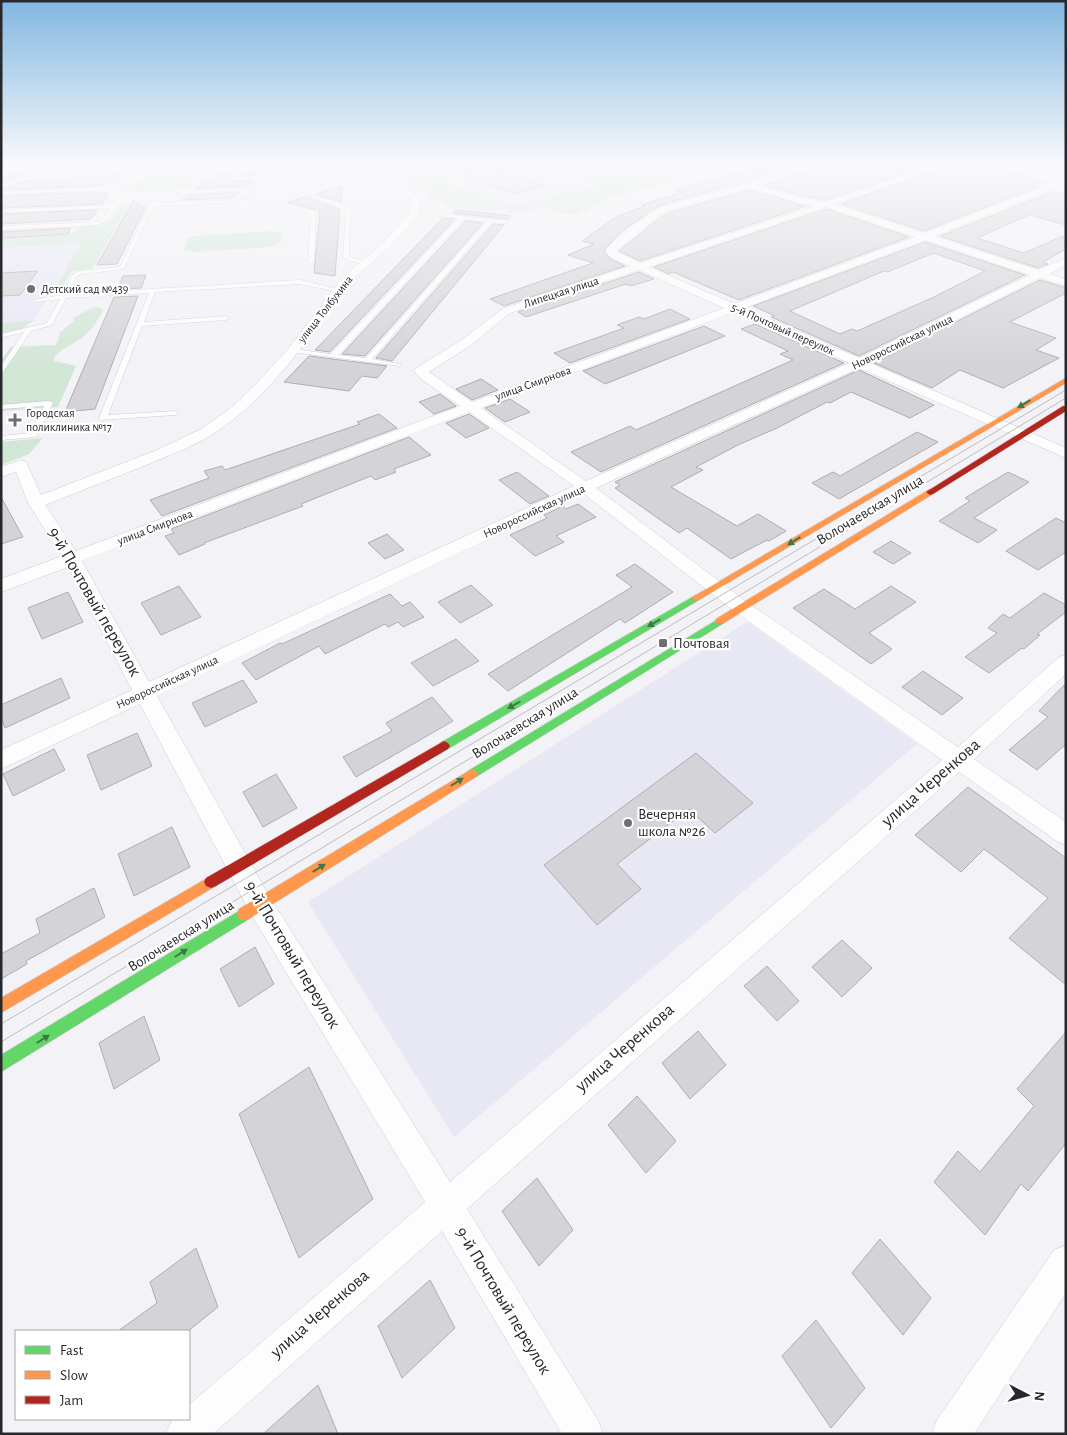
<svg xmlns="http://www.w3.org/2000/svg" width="1067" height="1435" font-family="'Alegreya Sans',sans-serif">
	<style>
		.built { fill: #e8e7f4 }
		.green { fill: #d2e6d6 }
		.building { fill: #d4d4d8; stroke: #aeadb2; fill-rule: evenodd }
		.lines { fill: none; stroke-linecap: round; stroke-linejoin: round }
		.lane-casing { stroke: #cdcdd2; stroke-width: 1 }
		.street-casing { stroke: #cdcdd2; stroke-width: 1 }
		.fast-casing { stroke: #cdcdd2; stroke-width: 1 }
		.slow-casing { stroke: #cdcdd2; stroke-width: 1 }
		.jam-casing { stroke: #cdcdd2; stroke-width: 1 }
		.lane { fill: #fdfdfe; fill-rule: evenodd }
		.street { fill: #fdfdfe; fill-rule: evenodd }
		.fast { fill: #63d668; fill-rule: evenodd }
		.slow { fill: #ff974d; fill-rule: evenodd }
		.jam { fill: #b3261e; fill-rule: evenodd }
		.tram { stroke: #bebebf; stroke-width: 1 }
		.oneway { fill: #437647 }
		.poi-dot { fill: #6f6f73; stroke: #fff; stroke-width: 2 }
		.labels { text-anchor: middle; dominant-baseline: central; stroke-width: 4.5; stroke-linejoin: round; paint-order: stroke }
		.far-poi-label { font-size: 12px; fill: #28282c; stroke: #fff; text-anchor: start }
		.far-street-label { font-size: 12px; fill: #28282c; stroke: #fff }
		.street-label { font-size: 15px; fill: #28282c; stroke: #fff }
		.poi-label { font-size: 15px; fill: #28282c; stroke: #fff; text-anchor: start }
		.near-street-label { font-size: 18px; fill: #28282c; stroke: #fff }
	</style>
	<rect width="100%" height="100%" fill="#f2f2f7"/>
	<path class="built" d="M419,166H570L617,182L520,215L446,208L443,199L380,176Z
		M82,243L34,320L1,323V248Z
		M747,622L917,744L454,1137L308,902Z"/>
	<path class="green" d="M658,166L696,167L688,174L662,185L632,191L620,197L609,198L578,215L558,213L539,205L521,211L467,207L433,200L423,186L412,180L415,174C426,174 434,177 445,178L453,188L466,189L478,197L494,199L505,203L524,202L599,187L594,182L585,180L586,176L636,175Z
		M165,169L206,175L187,188L141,192L123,191L129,185Z
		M130,203L93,268L71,272L58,294H52L81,243L1,248V238L72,234L78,226L110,222L121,205Z
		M270,231L282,233L281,243L269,247L195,252L184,250L187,239L196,236Z
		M94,307H99L103,310C97,323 89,334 77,341C68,347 62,349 54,357V361L76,366L58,407L1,411V360L11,347L55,345L58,341L60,332L74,321L73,318Z
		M34,320L18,332L1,334V323Z
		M43,438L29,454L1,465V442Z"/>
	<path class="building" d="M46,166H100V170L24,174L1,182V178Z
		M225,166H270L260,175L211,178L216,174H252L254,172L250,169L223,168Z
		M448,166H490L544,186L515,194L448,168Z
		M764,166H798L661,205L654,209L622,231L604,250L610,259L625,266L504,306L490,299L593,263L568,255L594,244L582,241L616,217L645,206L641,205L683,192L677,190Z
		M824,166H925L825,200L802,196L765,185Z
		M948,166H992L1042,182L1031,186L1037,187L924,231L841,204Z
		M1018,166H1050L1051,169L1041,173Z
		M122,175L118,181L96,186L1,190L20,182Z
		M254,181L246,187L197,188L206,182Z
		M342,186L341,202L316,194Z
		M749,190L806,206L640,261L619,251L661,217L669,213Z
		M97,192L109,194L102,204L1,208V196Z
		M240,192L233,198L182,200L189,195Z
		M1053,192L1066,195V225L1029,215L977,238L1024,253L1063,236L1066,249L1043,262L1048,264L1038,268L940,236Z
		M306,197L340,210L335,276L314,273L320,211L288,202Z
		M133,201L145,208L117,264L97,265Z
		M826,209L909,237L739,300L673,272L669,274L654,267Z
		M97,210L91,219L1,224V214Z
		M455,210L477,212L511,216L508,219L452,213Z
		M443,218L455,219L330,352L315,350Z
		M465,221L483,223L365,356L342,354Z
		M493,224L504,225L392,361L376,358Z
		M71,228L68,234L1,238V232Z
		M925,242L1025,275L859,356L771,317L775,316L753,306ZM934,253L985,271L934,297L857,331L852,329L840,334L790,311L884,271L887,272Z
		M38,271L20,295L1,296V273Z
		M639,272L654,279L631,286L626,284L526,317L518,312Z
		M146,275L141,288L118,289L123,276Z
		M1040,280L1066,288V293L1010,322L1056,338L1036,350L1059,358L1003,388L960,370L932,388L874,363Z
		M138,296L95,409L65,412L114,297Z
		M670,309L690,319L570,363L554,353L624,328L617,325L639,317L644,319Z
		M755,324L844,363L601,472L571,452L630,426L636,430L793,360L780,354L788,351L741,329Z
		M704,326L725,336L605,384L583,371Z
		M309,356L387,366L377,378L362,376L349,391L284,382Z
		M859,370L934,405L910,418L851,392L830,403L827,402L777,428L738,445L696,467L703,470L671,487L737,526L758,514L786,531L769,541L767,540L731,559L687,528L679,533L615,488L620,485L615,482Z
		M481,379L498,390L472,400L456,389Z
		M440,394L456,406L434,414L419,402Z
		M510,399L530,412L505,422L485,408Z
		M379,414L397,428L162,516L150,500L209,478L204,471L222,466L225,470L360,424L357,422Z
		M469,414L489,428L466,438L446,423Z
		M917,432L938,442L839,499L812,483L833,472L840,476Z
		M409,437L431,455L394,469L396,472L375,480L371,476L301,504L303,506L204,543L205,544L179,555L165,536L174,533L171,529Z
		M517,472L549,496L530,504L499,480Z
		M1008,472L1029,482L974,518L997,530L978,543L939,521L970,501L965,498Z
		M1,497L23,537L1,544Z
		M578,504L596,517L556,536L564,542L535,556L510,535L547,518L544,515L563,506L566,509Z
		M1056,518L1066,523V552L1038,570L1006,551Z
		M387,534L404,550L385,559L368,543Z
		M891,541L911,553L893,564L873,552Z
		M635,564L673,592L625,623L620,619L508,691L488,674L632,587L616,575Z
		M471,585L493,605L460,623L438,602Z
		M179,586L201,617L161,635L141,603Z
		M891,586L916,602L869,633L892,649L871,664L793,608L824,589L855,609Z
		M68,592L83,622L42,639L28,608Z
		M1044,593L1066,605V612L1037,634L1040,635L1024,649L1022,648L989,673L965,657L997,633L988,628L1003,614L1010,618Z
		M390,594L402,606L410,602L424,617L403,627L398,622L388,627L385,624L325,654L319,646L256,680L242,663L280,643L282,644Z
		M456,639L479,661L433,686L411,663Z
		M923,671L963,698L942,715L902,687Z
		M61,678L70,698L5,728L1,717V705Z
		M243,680L257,702L205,727L192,703Z
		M1066,683V744L1037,770L1009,750L1048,717L1039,711Z
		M432,697L453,721L356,777L343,757L392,731L386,723Z
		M137,733L152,766L101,790L87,755Z
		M54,749L65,770L13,796L3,774Z
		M696,753L753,803L715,833L689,809L617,864L641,889L597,925L544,865Z
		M276,774L297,808L263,827L243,792Z
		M968,787L1066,858V985L1009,938L1048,898L984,849L961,872L915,835Z
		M172,827L190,867L134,896L118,854Z
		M94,888L105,917L26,961L27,964L1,979V954L40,933L36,919Z
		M842,940L872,968L842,997L812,967Z
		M255,947L274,984L239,1007L220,969Z
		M767,966L799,1001L777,1021L744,986Z
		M144,1016L160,1060L114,1089L99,1043Z
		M698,1031L726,1065L690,1099L662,1063Z
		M1066,1032V1143L1028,1191L1021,1184L985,1235L934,1182L958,1151L980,1172L1034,1106L1017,1089Z
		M309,1067L373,1199L299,1258L239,1114Z
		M637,1096L676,1141L646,1173L608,1125Z
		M537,1178L573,1230L539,1266L502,1211Z
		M880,1239L931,1298L903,1335L852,1273Z
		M196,1248L218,1307L188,1331H118L157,1303L150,1282Z
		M430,1280L455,1328L402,1378L378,1326Z
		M816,1320L865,1388L831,1428L782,1356Z
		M318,1385L338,1434H263Z"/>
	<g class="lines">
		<g class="lane-casing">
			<path id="lane" d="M34,166H44L1,176V174Z
				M306,166H316L260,179L202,180L260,177Z
				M371,166H380L353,173L351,172Z
				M146,169L148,171L20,180L1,187V184L25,176L27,177Z
				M212,170L250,171L252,172H210Z
				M129,182L127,184L111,185L102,188L127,192L283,188L334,201L347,206L350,212L349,257L369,263L366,265L343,258L346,212C340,203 292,191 281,190C241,189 201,193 161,194L155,203L267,199L316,212L314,262L311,264L308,262L311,214L267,201L153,206L124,269L82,274L76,277L68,294L300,280L342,290L339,292L300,284L155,292L144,322L226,316L229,318L226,320L142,326L108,415L175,411L179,413L175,415L100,420L99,418L149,293L66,298L52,325L31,331L3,372L1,373V366L24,332L1,338V334L47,323L60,299L36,302L33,300L62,295L72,275L79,271L120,267L149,205L157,194H128L115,207L110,218L98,225L1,230V226L97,222L106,216L110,208L1,212V210L112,205L123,194L97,190L1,194V192L96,188L111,183Z
				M413,211L515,222L512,224L492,222L372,359L400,364V366L291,352L290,351L293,349L331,354L459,218L415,213ZM464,219L487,221L366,358L338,355Z
				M49,401L53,403L36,437L1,440V436L30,433L44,406L1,409V405Z"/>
		</g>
		<g class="street-casing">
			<path id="street" d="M333,166C353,166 415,181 420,203C425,222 365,267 352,280C337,295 326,315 313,332C285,371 253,408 213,434C192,447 167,456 144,466C111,479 78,492 45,505L76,551L460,406L421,379L414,371L416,368L463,339L502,309L630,266L611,258L605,251C617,236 644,216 662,207L807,166H822L758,185L802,198L825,202L932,166H946L835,204L924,233L1053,183L994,166H1009L1061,180L1066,179V187L1062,186L934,236L1038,270L1066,258V265L1049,274L1066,279V286L1040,278L870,363L1066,448V458L859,368L596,488L748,603L958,747L1059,657L1066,655V674L974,759L1066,822V845L1058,842L959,772L467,1209L598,1420L603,1434H562L442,1231L213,1434H165L173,1419H189V1405L425,1202L251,914L140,704L1,769V750L132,690L68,567L1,592V579L62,556L28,503L16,472L1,477V467L21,460L26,462L41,495L157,450L201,429L231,408L257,383L289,348L343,277L382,244L410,212L411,203L407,195L396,188ZM749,188L798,203L814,206L640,263L616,251L660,215L668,211ZM826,207L915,237L734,304L649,267ZM925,240L1030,275L859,358L744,308ZM639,270L724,308L472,402L429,372L471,345L510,313ZM734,312L849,363L586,481L481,408ZM469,412L574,486L149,682L82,561ZM584,494L734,611L942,760L450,1182L269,896L157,696Z
				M1066,1245V1293L974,1434H932L937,1420L1054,1250Z"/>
		</g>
		<g class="fast-casing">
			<path id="fast" d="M696,595L701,598L699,600L448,749H440L438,746L440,743Z
				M720,618L724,619L725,621L724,623L476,777L472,779L468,777L466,774L468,771Z
				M244,908L249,909L251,914L249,919L1,1072V1055Z"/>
		</g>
		<g class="slow-casing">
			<path id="slow" d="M1066,378V383L699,600L696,601L691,598Z
				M930,489L934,492L933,494L724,623H716L715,621L716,619Z
				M472,769L476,771L478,774L476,777L249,919L244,920L239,919L237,914L239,909Z
				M211,876L216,878L218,882L216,886L1,1013V998Z"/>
		</g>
		<g class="jam-casing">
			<path id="jam" d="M1063,406H1066V411L933,494L930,495L926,492Z
				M444,741L448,743L450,746L448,749L216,886L211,888L206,886L204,882L206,878Z"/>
		</g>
		<use href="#lane" class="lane"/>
		<use href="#street" class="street"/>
		<use href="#fast" class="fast"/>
		<use href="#slow" class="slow"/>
		<use href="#jam" class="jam"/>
		<path class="tram" d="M1,1024L1066,390
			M1,1042L1066,398"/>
	</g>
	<defs><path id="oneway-solid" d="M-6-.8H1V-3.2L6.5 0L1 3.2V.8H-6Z" transform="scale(1.25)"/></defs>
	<g class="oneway">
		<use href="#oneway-solid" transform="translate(1024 404) rotate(149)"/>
		<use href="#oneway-solid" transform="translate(794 541) rotate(149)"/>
		<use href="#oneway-solid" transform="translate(654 623) rotate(150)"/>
		<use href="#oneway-solid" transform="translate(514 705) rotate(150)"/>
		<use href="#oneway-solid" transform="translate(457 782) rotate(-32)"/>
		<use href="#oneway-solid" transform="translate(319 868) rotate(-32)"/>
		<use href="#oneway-solid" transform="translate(181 953) rotate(-32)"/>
		<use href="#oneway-solid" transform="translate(43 1039) rotate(-32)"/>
	</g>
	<linearGradient id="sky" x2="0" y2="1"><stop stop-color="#82b7e2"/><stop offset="0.45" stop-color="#f9f9fb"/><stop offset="1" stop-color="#f9f9fb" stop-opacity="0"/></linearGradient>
	<rect width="1067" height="367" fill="url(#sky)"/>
	<g class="poi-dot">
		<circle cx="31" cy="289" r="5"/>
		<path d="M12.5 412.5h5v5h5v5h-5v5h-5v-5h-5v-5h5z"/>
		<rect x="658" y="638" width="10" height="10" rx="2.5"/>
		<circle cx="628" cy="823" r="5"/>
	</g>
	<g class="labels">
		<g class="far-poi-label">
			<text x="41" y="289">Детский сад №439</text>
			<text x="26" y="413">Городская<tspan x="26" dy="14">поликлиника №17</tspan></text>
		</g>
		<g class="far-street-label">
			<text transform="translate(561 292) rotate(-18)">Липецкая улица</text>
			<text transform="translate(325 309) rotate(-52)">улица Толбухина</text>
			<text transform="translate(783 329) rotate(24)">5-й Почтовый переулок</text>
			<text transform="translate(902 342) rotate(-26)">Новороссийская улица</text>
			<text transform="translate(533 383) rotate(-20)">улица Смирнова</text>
			<text transform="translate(534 511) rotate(-25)">Новороссийская улица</text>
			<text transform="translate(155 527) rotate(-21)">улица Смирнова</text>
			<text transform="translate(167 682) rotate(-25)">Новороссийская улица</text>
		</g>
		<g class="street-label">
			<text transform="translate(870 510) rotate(-31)">Волочаевская улица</text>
			<text transform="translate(525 723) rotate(-32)">Волочаевская улица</text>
			<text transform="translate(181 936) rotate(-32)">Волочаевская улица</text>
		</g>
		<g class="poi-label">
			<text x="673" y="643">Почтовая</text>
			<text x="638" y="814">Вечерняя<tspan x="638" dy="17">школа №26</tspan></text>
		</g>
		<g class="near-street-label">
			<text transform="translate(94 602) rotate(60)">9-й Почтовый переулок</text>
			<text transform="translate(931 783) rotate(-41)">улица Черенкова</text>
			<text transform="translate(292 955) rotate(59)">9-й Почтовый переулок</text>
			<text transform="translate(625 1048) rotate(-41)">улица Черенкова</text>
			<text transform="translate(503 1301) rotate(59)">9-й Почтовый переулок</text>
			<text transform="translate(320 1314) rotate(-41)">улица Черенкова</text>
		</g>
	</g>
	<rect width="1067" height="1435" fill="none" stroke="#28282c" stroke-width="5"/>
	<rect x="15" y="1330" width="175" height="90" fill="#ffffff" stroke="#a9a9ab"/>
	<rect x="25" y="1346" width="25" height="8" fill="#63d668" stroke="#a9a9ab"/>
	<text x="60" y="1355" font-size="15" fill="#28282c">Fast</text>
	<rect x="25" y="1371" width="25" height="8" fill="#ff974d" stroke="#a9a9ab"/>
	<text x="60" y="1380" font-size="15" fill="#28282c">Slow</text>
	<rect x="25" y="1396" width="25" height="8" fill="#b3261e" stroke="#a9a9ab"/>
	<text x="60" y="1405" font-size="15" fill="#28282c">Jam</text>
	<g transform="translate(1027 1395) rotate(96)" stroke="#ffffff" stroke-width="4" paint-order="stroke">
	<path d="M0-4L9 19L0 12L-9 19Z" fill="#28282c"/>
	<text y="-8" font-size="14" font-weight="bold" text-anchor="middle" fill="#28282c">N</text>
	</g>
</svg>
